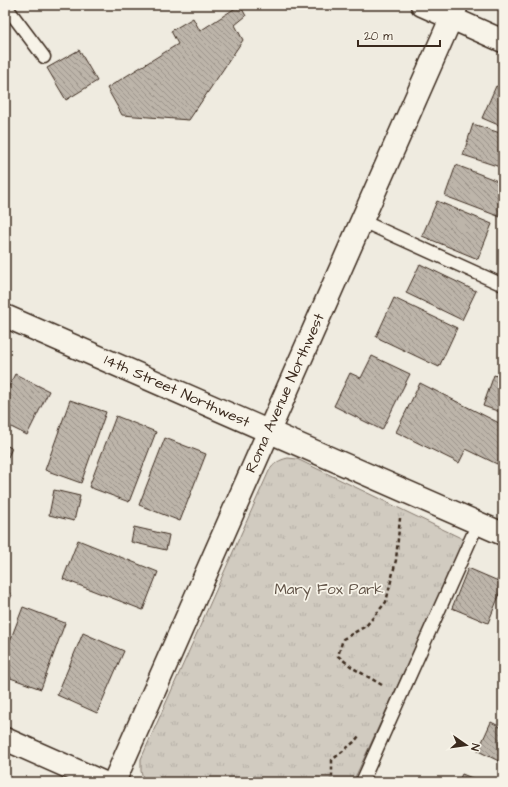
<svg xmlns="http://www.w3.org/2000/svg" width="508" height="787" font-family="'Architects Daughter',sans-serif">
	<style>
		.grass { fill: url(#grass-tufts); stroke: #867a6f }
		.building { fill: url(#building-back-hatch); stroke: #3b2a1e }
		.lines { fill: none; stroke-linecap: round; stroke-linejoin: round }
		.service-casing { stroke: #3b2a1e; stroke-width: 15 }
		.minor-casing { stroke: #3b2a1e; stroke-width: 25 }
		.tertiary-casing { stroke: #3b2a1e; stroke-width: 25 }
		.path { stroke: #3b2a1e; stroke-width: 2.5; stroke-dasharray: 4 3; stroke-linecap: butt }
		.service { stroke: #f7f3e8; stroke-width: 12 }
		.minor { stroke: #f7f3e8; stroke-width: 22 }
		.tertiary { stroke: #f7f3e8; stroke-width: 22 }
		.labels { text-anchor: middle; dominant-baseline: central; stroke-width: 3.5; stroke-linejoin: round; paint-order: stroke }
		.street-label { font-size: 15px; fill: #3b2a1e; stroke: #f7f3e8 }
		.park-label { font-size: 15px; fill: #605246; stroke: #f7f3e8 }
	</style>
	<defs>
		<pattern id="grass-tufts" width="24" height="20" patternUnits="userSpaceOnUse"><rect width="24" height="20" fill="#d1cbc0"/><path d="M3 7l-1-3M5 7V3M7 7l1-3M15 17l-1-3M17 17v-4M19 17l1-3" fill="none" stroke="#b4aea5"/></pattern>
		<pattern id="building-back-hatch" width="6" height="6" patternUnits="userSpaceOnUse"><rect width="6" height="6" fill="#bdb5aa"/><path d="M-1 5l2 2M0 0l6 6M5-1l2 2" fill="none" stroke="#9b938a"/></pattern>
	</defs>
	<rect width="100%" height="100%" fill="#efebe0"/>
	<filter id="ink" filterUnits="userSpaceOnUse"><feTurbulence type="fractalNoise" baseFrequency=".025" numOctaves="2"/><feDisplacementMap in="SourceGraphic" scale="8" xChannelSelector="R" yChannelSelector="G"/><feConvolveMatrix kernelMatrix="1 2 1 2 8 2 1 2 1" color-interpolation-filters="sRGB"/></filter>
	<g filter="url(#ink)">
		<path class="grass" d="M288,458L297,459L465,540L353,782H144L141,771V759L269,471C274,463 279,460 288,458Z"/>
		<path class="building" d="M240,5L246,16L235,25L243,40L189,120L122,115L107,88L178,44L171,31L193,18L200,31Z
			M79,50L97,81L66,100L47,68Z
			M496,86L503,89V127L482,118Z
			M473,124L503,134V168L463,155Z
			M456,165L503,183V218L445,196Z
			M437,201L492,224L478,259L422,236Z
			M420,264L476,291L462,320L406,293Z
			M394,298L457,328L439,367L376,337Z
			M372,356L410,374L382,430L334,406L350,373L361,378Z
			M15,374L49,391L27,435L5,424V394Z
			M494,375L503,378V413L483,406Z
			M420,383L503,425V452L497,464L466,449L459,463L396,432Z
			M70,400L106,412L81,483L45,470Z
			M116,416L156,432L129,502L89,487Z
			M165,438L206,454L180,521L139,505Z
			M5,445L12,448L5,464Z
			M54,490L80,496L74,521L49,515Z
			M134,527L169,535L166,550L131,542Z
			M78,540L158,572L143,610L63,579Z
			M468,568L503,583V586L488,623L452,608Z
			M5,591L12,595L5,609Z
			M23,607L65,623L41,689L5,676V654Z
			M83,633L124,651L97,713L57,695Z
			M491,722L503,728V763L478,751Z
			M462,774L482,782H458Z"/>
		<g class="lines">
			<g class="service-casing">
				<path id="service" d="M5,5L44,57
					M362,221L503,285
					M362,782L478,523"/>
			</g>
			<g class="minor-casing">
				<path id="minor" d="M422,5L503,41
					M5,739L102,782"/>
			</g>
			<g class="tertiary-casing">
				<path id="tertiary" d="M5,316L503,534
					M114,782L457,5"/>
			</g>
			<path class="path" d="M382,685L353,668L338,656L343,639L366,626L386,602L396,560L400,518
				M328,782L332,780V760L354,742L359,736"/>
			<use href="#service" class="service"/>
			<use href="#minor" class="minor"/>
			<use href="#tertiary" class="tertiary"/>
		</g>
	</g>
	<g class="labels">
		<g class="street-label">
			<text transform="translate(177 391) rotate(24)">14th Street Northwest</text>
			<text transform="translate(285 393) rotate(-66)">Roma Avenue Northwest</text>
		</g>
		<g class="park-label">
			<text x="329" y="589">Mary Fox Park</text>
		</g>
	</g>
	<rect width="508" height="787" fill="none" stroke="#f7f3e8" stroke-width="20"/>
	<rect x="10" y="10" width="488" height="767" fill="none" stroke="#3b2a1e" stroke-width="1.5" filter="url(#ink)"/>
	<g transform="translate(466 745) rotate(103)" stroke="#f7f3e8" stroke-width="3" paint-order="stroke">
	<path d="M0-3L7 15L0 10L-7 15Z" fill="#3b2a1e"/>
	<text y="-6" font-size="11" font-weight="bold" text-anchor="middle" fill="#3b2a1e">N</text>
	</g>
	<path d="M358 40v6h82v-6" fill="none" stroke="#3b2a1e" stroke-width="2"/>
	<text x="364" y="40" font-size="12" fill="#3b2a1e" stroke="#f7f3e8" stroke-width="3" paint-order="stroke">20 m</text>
</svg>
